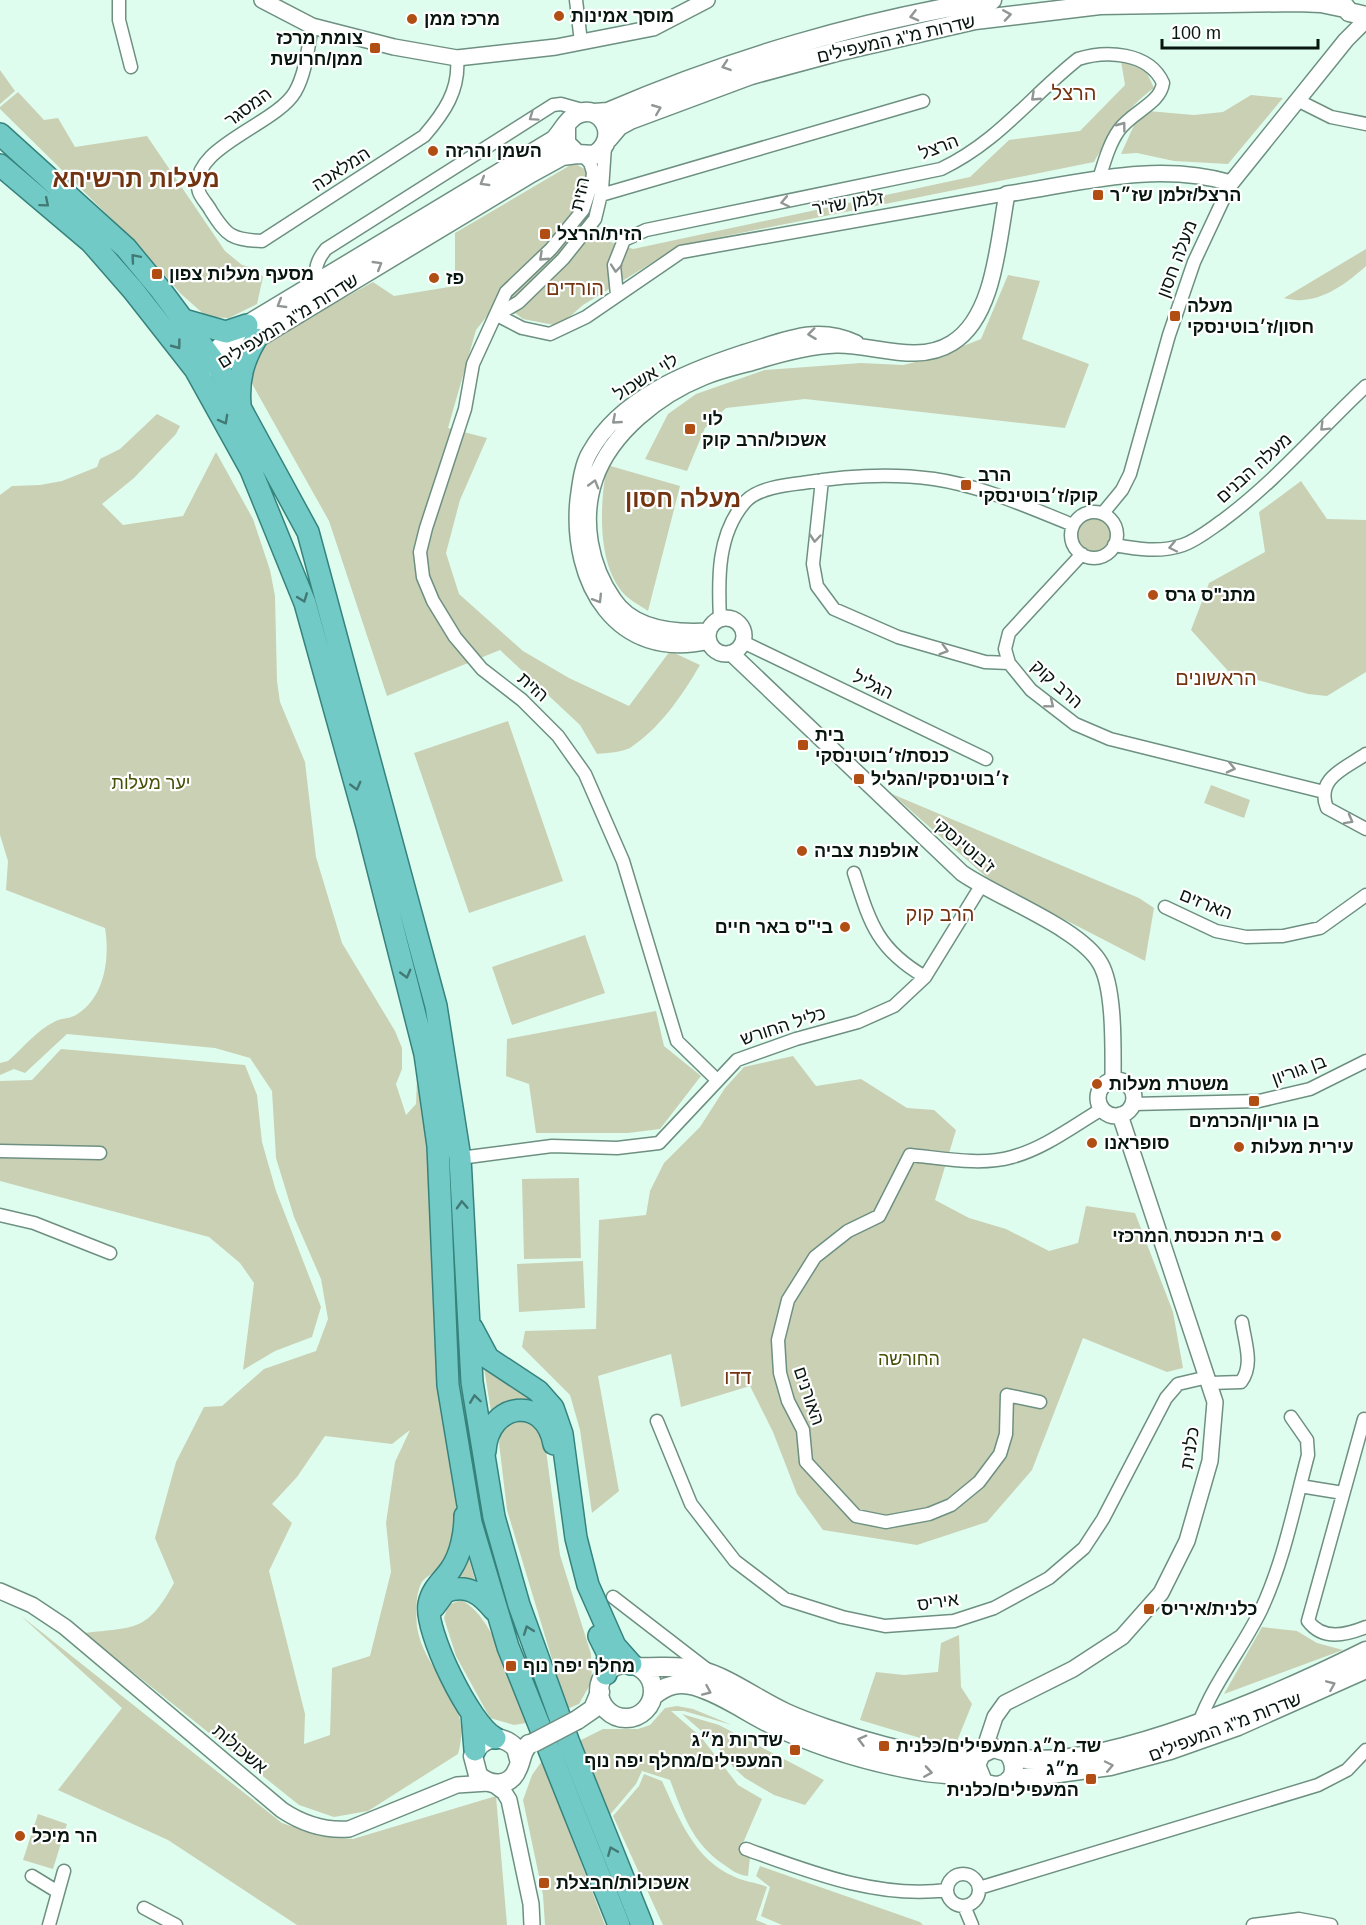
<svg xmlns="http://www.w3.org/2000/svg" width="1366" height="1925" font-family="Arial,Heebo,sans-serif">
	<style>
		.green { fill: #cad0b4; fill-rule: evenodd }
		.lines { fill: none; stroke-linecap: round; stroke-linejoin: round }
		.minor-casing { stroke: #6d9081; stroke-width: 15 }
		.tertiary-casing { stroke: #6d9081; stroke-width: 18 }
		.secondary-casing { stroke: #6d9081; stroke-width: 21 }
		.trunk-casing { stroke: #36837d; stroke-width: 24 }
		.minor { stroke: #fff; stroke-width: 12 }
		.tertiary { stroke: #fff; stroke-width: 15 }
		.secondary { stroke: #fff; stroke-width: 18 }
		.trunk { stroke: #72cac6; stroke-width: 21 }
		.secondary-bridge-casing { stroke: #6d9081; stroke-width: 21; stroke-linecap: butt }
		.secondary-bridge { stroke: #fff; stroke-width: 18 }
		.oneway { stroke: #909693 }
		.oneway2 { stroke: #427974 }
		.poi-dot { fill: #b14e14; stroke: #fff; stroke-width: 2 }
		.labels { text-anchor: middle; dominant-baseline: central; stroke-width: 4.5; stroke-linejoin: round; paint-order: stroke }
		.poi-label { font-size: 18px; font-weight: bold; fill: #081610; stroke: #fff; text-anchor: start }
		.street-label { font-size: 18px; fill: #081610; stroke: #fff }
		.park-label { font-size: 18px; fill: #454f05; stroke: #fff }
		.neighbourhood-label { font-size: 20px; fill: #723310; stroke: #fff }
		.district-label { font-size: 24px; font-weight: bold; fill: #723310; stroke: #fff }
	</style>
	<rect width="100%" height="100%" fill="#dffdef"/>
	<path class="green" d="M1121,61L1146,71L1154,88C1126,108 1111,133 1094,162L681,245L583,305L559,326L523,319L499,301L476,330L448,428L487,438L460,500L446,553L459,594L523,651L569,678L629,706L670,651L700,665C682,696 660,728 630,748C622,752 607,753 597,754L580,725L500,650L387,696L329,521L250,380L263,343L373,282L394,296L455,286V233L574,163L588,171L601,239L633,249L970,177L1009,140L1080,131L1125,85Z
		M0,70L15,91L0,104Z
		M18,92L44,120L58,118L75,147L147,136L225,251L242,265L255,268L263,277L257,304L229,318L207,317L181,294L138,245L0,109V107Z
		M1251,95L1283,98L1228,164L1174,161L1137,153L1121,154L1135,123L1148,111L1194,115L1223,112Z
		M1366,249V266C1344,286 1315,307 1284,298Z
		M1008,275L1040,281L1022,339L1089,364L1065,428L805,399L726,408L705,428L687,471L645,459L668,414L696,394L765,370L861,363L903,365L933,358L981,339Z
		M157,414L180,426L176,434L134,478L102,504L123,525L183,516L216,452L253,519L270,570L275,596L277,681L280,702L305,762L316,857L342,943L395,1031L402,1048V1069L396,1084L406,1115L416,1104L418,1053L436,1199L435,1335L439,1397L459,1521C457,1538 451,1554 440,1567C435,1573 426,1576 422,1582C415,1594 416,1614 417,1627C425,1676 474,1697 458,1754L368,1811L334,1817L299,1805L84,1633C136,1627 147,1632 174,1583L155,1538L176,1462L204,1407L222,1406L264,1369L316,1351L328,1319L321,1279L294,1217L276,1158L272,1091L250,1058L215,1048L67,1034L25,1073L14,1069L0,1075V1063L8,1061C22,1049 37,1030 54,1022C60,1018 69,1019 76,1015C105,998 110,958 105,928L6,890L8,861L0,835V495L12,486L40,485L62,481L97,467L100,459L120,449ZM410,1430L395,1462L386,1523L391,1572L370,1656L332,1668L330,1735L304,1744L305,1714L269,1571L292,1523L272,1504L297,1477L325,1436L392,1444Z
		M607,465L680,486L648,611C641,606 631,601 625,595C596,565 600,503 607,465Z
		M1301,481L1327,519L1366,520V672L1327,696L1308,694L1229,672L1191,630L1209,583L1265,552L1259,512Z
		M1075 534a19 19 0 1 1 38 0a19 19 0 1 1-38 0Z
		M508,721L563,881L469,913L414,753Z
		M1211,785L1250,800L1244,818L1204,803Z
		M892,794L1139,898L1154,908L1145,961L992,882Z
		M585,935L605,993L512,1025L492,967Z
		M656,1011L664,1046L701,1076L660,1129L628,1133H536L529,1084L506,1076L507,1039Z
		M61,1049L245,1065L257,1095L262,1142L276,1191L321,1307L312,1337L275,1351L243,1370L254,1283L240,1263L209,1237L0,1181V1081L32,1080Z
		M793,1056L816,1086L861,1079L907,1108L934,1110L956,1130L935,1200L969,1218L1006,1229L1049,1251L1078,1243L1086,1206L1135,1213L1173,1312L1183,1368L1167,1372L1083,1338L1032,1470L987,1522L917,1545L823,1530L797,1494L773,1432L750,1386L681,1407L671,1354L598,1376L619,1491L592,1513L580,1430L570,1395L522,1347L525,1331L596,1329L599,1220L646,1215L650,1191L664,1163L700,1127L725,1088L744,1067Z
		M579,1178L581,1258L524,1259L522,1179Z
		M583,1261L585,1308L519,1312L517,1264Z
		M484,1368L546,1409L506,1403L491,1411Z
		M510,1420L529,1421L541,1431L546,1450L560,1555L591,1654L592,1681L579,1704L567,1709L507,1510L499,1443L500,1434Z
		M467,1552L475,1580L453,1579Z
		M461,1600C492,1614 512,1681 525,1712L526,1723L514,1725L490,1718L456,1656L444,1618L448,1605Z
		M20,1615L282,1823L320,1836L353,1839L496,1796L507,1925H297L168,1840L58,1790L122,1708Z
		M1262,1627L1297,1631L1317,1643L1343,1650L1224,1694Z
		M959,1635L961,1687L972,1704L955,1746H947L860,1720L876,1672L904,1675L938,1672L941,1643Z
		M677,1706L693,1709L732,1725L684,1711H671L701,1737L738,1785L762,1799L740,1850L750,1857L748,1876C737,1875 732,1870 723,1864C692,1843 683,1814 670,1780L642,1771L636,1784L609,1816L577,1742L603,1729H638L650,1725L665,1708Z
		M682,1714L719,1725L824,1780L805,1805L774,1795L745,1778L734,1768L714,1742Z
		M542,1761L605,1925H545L543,1895L523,1800L532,1775Z
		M644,1774L662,1781C679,1818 694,1860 735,1877C745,1882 756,1882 767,1887L756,1920L768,1925H663L613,1816L639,1786Z
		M38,1814L67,1824L53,1869L23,1860Z
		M760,1866L920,1922L923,1925H782L761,1916L770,1887L756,1876Z"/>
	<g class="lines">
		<g class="minor-casing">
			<path id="minor" d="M119,0V20L131,67
				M576,0L581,42
				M312,26C308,47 306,73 295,92C275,126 186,148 199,192C201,198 208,205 211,211C227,236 232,240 262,241L424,136C444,113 460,90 457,58
				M1299,101L1331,117L1366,124
				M583,155L590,163L593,172L592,183L583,210L551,249L506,292L473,364L465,409L426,528L420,552L423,577L433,601L455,637L482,669L522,700L558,736L585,774L623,861L677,1041L717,1080
				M601,195L923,101
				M321,287C312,273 316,261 326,249L553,105L561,104L586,111
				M617,295L614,265L624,240L646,230L941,169C998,142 1030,97 1078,59C1106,50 1149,52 1163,83C1160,104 1133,111 1119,130C1109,144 1104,163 1099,179
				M497,315L522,328L550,334L586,317L681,252L1007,194
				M497,315L519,302L563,259L595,219L602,190L605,146
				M822,480L813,564L817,586L834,609L898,637L985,662L1009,663
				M1071 535a23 23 0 1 1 46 0a23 23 0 1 1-46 0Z
				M1103,513L1122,490L1130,474L1169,335L1194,262L1231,183
				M1114,545C1137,549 1160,553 1183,545C1197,540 1209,530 1222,521C1275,482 1318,431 1366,386
				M1082,554L1009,633L1005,649L1009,663L1031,690L1075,724L1110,739L1324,792
				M720,619C718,579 717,533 746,501C759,488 785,485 802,483C844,476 891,473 934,479C982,486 1028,507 1073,525
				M743,642L986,759
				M1366,754C1346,768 1315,778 1327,808L1366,829
				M854,873C870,923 877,949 925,977
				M1165,907L1216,931L1246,937L1283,936L1320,928L1366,895
				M1133,1104L1259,1101L1310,1089L1366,1061
				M0,1151L100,1153
				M460,1158L552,1146L617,1148L659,1143L737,1060L796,1039L858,1022L894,1006L925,977L981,886
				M0,1215L34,1223L110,1253
				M1210,1383L1241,1382C1254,1365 1245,1343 1242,1322
				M1040,1402L1007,1395L1006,1434L1000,1454L979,1482L951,1505L929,1514L886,1522L856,1516L806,1462L803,1430L788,1401L780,1373L778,1340L788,1300L815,1257L848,1231L879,1216L910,1155C942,1158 980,1166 1012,1157C1045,1148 1073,1126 1102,1109
				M1364,1419L1308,1621C1323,1641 1346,1635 1366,1627
				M657,1421L691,1504L735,1561L785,1599L842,1617L885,1626L954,1621L994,1608L1049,1578L1084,1548L1103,1519L1166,1398L1178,1384L1208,1377
				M1300,1486L1343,1493
				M613,1597L705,1668
				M1199,1723C1214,1682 1242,1649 1261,1610C1284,1561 1294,1507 1308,1455L1307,1440L1291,1417
				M746,1849C810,1872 878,1899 947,1890
				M947 1890a16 16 0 1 1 32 0a16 16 0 1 1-32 0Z
				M32,1876L58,1892
				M979,1888L1318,1785L1347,1770L1366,1750
				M964,1906L972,1925
				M144,1908L176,1925
				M49,1925L64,1871
				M1253,1925L1299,1919L1331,1925"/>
		</g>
		<g class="tertiary-casing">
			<path id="tertiary" d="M262,0L312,26L394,47L457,58L556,47L653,28L707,0
				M708 636a18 18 0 1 1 36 0a18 18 0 1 1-36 0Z
				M709,631C676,633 634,630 614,600C590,566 581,520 595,479C611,433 659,395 704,377C721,370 740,366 757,361C783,353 809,346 836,345C874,344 917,365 952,343C995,317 998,240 1007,194C1081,183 1156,161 1231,183L1346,40L1366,20
				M709,641C616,663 570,582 578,500C580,485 582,465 590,452C620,398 688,371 743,353C784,341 815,324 856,343
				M731,653L962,873C998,898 1080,928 1100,963C1115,988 1113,1051 1113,1081
				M1098 1098a18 18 0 1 1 36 0a18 18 0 1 1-36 0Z
				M0,1591L32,1605L65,1627L282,1810C303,1824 324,1831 349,1829L457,1785L488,1783
				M983,1753L995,1717L1005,1703L1073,1669L1122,1637L1161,1593L1187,1541L1210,1461L1215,1402L1120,1115
				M492,1783L504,1792L509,1800L531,1904L532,1925"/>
		</g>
		<g class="secondary-casing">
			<path id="secondary" d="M1340,0L1349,12L1366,16
				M594,113L608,112C728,60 863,20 992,0
				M608,139L619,126L630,120L751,75L836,52L975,20L1100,5L1296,2L1321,3L1345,8
				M200,364L247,325L554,140C562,132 566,121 576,115C601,101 622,138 594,155L577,154L566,143V125
				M206,368L218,367L256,339L531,173L562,156L577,154
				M599 1691a27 27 0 1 1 54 0a27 27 0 1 1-54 0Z
				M639,1667C659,1668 680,1665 699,1670C730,1678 757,1700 786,1713C821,1729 948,1772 981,1754
				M653,1696C666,1685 679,1681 695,1686C725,1695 752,1716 781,1729C826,1749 877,1764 926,1772C939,1774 953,1774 966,1776C978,1778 989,1789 1001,1785C1017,1781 1017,1763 1007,1752L993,1748L981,1754L976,1765L983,1782
				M577,1720L593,1709L600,1692
				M1010,1756C1091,1779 1290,1689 1366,1651
				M520,1763L516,1748C501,1733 481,1736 473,1756L478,1775C489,1786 510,1788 517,1770C522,1761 521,1751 529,1744
				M1009,1780L1110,1766L1170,1750L1238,1726L1366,1669"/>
		</g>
		<g class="trunk-casing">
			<path id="trunk" d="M0,134L126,248L160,289L218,367L308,532L436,1006L460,1158L472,1382L494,1517L519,1605L569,1743L642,1925
				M0,165L91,242L133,290L195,369L251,470L305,603L367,826L425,1054L438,1146L448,1385L471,1523L508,1647L619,1925
				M184,320L226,332L247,325
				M240,405C238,379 243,361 256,339
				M472,1328L488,1358L538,1391L553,1408L562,1434L576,1538L588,1585L615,1646L631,1664
				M485,1451C488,1402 545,1394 554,1444
				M465,1516C465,1533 461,1554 451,1569C443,1581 432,1588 429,1604C424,1630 470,1725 495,1738
				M434,1607L445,1592C467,1583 481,1594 494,1610
				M599,1636L608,1654L606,1674
				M472,1714L475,1750"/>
		</g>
		<use href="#minor" class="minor"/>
		<use href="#tertiary" class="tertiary"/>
		<use href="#secondary" class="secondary"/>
		<use href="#trunk" class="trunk"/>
		<g class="secondary-bridge-casing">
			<path id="secondary-bridge" d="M533,1743L577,1720"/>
		</g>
		<use href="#secondary-bridge" class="secondary-bridge"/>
	</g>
	<defs><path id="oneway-chevron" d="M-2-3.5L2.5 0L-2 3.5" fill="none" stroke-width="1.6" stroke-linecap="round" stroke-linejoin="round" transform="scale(1.5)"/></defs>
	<g class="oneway">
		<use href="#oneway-chevron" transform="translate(1007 15) rotate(-9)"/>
		<use href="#oneway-chevron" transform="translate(914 16) rotate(166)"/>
		<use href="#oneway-chevron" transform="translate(726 66) rotate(161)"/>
		<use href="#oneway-chevron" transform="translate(1035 97) rotate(137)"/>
		<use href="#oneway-chevron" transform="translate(657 109) rotate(-22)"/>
		<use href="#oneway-chevron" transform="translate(533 117) rotate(145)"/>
		<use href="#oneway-chevron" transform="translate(1122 126) rotate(-53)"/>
		<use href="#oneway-chevron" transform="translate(484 182) rotate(149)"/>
		<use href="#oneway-chevron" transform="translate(785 202) rotate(168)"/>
		<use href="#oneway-chevron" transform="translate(543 257) rotate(137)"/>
		<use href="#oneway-chevron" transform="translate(378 265) rotate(-31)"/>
		<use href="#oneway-chevron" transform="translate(616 268) rotate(95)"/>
		<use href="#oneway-chevron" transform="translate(281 304) rotate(149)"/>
		<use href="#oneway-chevron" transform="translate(812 334) rotate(173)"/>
		<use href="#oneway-chevron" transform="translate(616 420) rotate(139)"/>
		<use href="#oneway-chevron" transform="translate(1324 427) rotate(135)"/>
		<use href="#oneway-chevron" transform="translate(594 484) rotate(-74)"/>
		<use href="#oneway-chevron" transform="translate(815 538) rotate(95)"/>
		<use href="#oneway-chevron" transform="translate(1173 547) rotate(168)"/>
		<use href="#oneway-chevron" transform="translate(598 599) rotate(58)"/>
		<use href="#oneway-chevron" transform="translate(944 650) rotate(16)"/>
		<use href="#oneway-chevron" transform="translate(1050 704) rotate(39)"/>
		<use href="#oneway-chevron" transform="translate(1231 768) rotate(13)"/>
		<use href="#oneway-chevron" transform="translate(1349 820) rotate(29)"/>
		<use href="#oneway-chevron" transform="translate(1331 1685) rotate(-23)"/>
		<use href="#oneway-chevron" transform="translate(707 1691) rotate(24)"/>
		<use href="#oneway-chevron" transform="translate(862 1740) rotate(-165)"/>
		<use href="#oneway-chevron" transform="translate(1109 1766) rotate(-12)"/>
		<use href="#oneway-chevron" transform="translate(928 1772) rotate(9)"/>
	</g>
	<g class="oneway2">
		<use href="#oneway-chevron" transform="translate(45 203) rotate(40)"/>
		<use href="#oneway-chevron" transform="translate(135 258) rotate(-131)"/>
		<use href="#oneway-chevron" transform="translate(177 345) rotate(53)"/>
		<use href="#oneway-chevron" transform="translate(224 420) rotate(61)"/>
		<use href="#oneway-chevron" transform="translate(303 598) rotate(69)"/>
		<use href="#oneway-chevron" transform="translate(356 786) rotate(75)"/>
		<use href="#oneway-chevron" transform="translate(406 974) rotate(75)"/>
		<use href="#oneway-chevron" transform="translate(462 1205) rotate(-93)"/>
		<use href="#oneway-chevron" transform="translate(475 1399) rotate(-98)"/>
		<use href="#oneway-chevron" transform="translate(528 1630) rotate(-110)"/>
		<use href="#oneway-chevron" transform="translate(612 1851) rotate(-112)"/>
	</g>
	<g class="poi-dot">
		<circle cx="559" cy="16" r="6"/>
		<circle cx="412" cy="19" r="6"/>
		<rect x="369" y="42" width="12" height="12" rx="3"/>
		<circle cx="433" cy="151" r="6"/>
		<rect x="1092" y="189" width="12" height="12" rx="3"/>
		<rect x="539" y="228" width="12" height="12" rx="3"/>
		<rect x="151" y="268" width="12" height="12" rx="3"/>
		<circle cx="434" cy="278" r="6"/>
		<rect x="1169" y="310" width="12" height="12" rx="3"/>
		<rect x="684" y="423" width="12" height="12" rx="3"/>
		<rect x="960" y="479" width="12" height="12" rx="3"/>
		<circle cx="1153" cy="595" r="6"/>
		<rect x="797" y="739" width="12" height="12" rx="3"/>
		<rect x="853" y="773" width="12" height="12" rx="3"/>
		<circle cx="802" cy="851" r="6"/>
		<circle cx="845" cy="927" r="6"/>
		<circle cx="1097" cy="1084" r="6"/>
		<rect x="1248" y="1095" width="12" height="12" rx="3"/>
		<circle cx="1092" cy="1143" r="6"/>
		<circle cx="1239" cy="1147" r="6"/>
		<circle cx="1276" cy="1236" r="6"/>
		<rect x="1143" y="1603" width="12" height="12" rx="3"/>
		<rect x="505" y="1660" width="12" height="12" rx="3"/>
		<rect x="878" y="1740" width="12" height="12" rx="3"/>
		<rect x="789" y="1744" width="12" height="12" rx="3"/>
		<rect x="1085" y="1773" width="12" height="12" rx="3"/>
		<circle cx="20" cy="1836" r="6"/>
		<rect x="538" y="1877" width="12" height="12" rx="3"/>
	</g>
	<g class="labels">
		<g class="poi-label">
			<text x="571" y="16">מוסך אמינות</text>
			<text x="424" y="19">מרכז ממן</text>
			<text x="363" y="38" text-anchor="end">צומת מרכז<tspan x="363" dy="21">ממן/חרושת</tspan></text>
			<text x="445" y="151">השמן והרזה</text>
			<text x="1110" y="195">הרצל/זלמן שז״ר</text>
			<text x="557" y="234">הזית/הרצל</text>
			<text x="169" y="274">מסעף מעלות צפון</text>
			<text x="446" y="278">פז</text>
			<text x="1187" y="306">מעלה<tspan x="1187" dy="21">חסון/ז׳בוטינסקי</tspan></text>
			<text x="702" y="419">לוי<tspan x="702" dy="21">אשכול/הרב קוק</tspan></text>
			<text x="978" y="475">הרב<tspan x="978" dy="21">קוק/ז׳בוטינסקי</tspan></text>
			<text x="1165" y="595">מתנ"ס גרס</text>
			<text x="815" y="735">בית<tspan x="815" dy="21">כנסת/ז׳בוטינסקי</tspan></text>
			<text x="871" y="779">ז׳בוטינסקי/הגליל</text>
			<text x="814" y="851">אולפנת צביה</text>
			<text x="833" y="927" text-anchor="end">בי"ס באר חיים</text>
			<text x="1109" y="1084">משטרת מעלות</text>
			<text x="1254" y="1121" text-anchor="middle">בן גוריון/הכרמים</text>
			<text x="1104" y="1143">סופראנו</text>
			<text x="1251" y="1147">עירית מעלות</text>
			<text x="1264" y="1236" text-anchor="end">בית הכנסת המרכזי</text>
			<text x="1161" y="1609">כלנית/איריס</text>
			<text x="523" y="1666">מחלף יפה נוף</text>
			<text x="783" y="1740" text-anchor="end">שדרות מ״ג<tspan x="783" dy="21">המעפילים/מחלף יפה נוף</tspan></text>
			<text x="896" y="1746">שד. מ״ג המעפילים/כלנית</text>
			<text x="1079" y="1769" text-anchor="end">מ״ג<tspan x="1079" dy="21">המעפילים/כלנית</tspan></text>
			<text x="32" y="1836">הר מיכל</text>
			<text x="556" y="1883">אשכולות/חבצלת</text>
		</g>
		<g class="street-label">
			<text transform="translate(896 39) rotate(-13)">שדרות מ"ג המעפילים</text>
			<text transform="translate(248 107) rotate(-36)">המסגר</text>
			<text transform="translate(939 147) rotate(-21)">הרצל</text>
			<text transform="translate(341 169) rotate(-33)">המלאכה</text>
			<text transform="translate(580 194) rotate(-78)">הזית</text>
			<text transform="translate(848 203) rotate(-10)">זלמן שז"ר</text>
			<text transform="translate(1177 259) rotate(-69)">מעלה חסון</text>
			<text transform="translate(288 321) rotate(-32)">שדרות מ"ג המעפילים</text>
			<text transform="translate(646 377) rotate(-32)">לוי אשכול</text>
			<text transform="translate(1254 468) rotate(-42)">מעלה הבנים</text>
			<text transform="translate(1057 684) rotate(42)">הרב קוק</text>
			<text transform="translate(873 685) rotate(26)">הגליל</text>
			<text transform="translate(533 687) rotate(41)">הזית</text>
			<text transform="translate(964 845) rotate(40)">ז'בוטינסקי</text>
			<text transform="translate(1206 904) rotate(22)">הארזים</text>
			<text transform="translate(783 1026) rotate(-18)">כליל החורש</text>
			<text transform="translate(1299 1070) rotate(-20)">בן גוריון</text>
			<text transform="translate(809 1396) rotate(71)">האורנים</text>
			<text transform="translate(1190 1448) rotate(-81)">כלנית</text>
			<text transform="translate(938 1602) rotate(-8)">איריס</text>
			<text transform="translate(1225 1727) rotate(-21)">שדרות מ"ג המעפילים</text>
			<text transform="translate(240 1749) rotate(40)">אשכולות</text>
		</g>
		<g class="park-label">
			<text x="151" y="783">יער מעלות</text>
			<text x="909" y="1359">החורשה</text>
		</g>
		<g class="neighbourhood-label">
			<text x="1074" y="93">הרצל</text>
			<text x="575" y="288">הורדים</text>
			<text x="1216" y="678">הראשונים</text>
			<text x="940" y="914">הרב קוק</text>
			<text x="738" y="1377">דדו</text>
		</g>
		<g class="district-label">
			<text x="136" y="178">מעלות תרשיחא</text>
			<text x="683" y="498">מעלה חסון</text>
		</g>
	</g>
	<path d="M1162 39v9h156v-9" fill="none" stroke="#081610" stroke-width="3"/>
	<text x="1171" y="39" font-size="18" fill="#081610" stroke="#ffffff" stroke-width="4.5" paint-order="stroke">100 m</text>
</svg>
